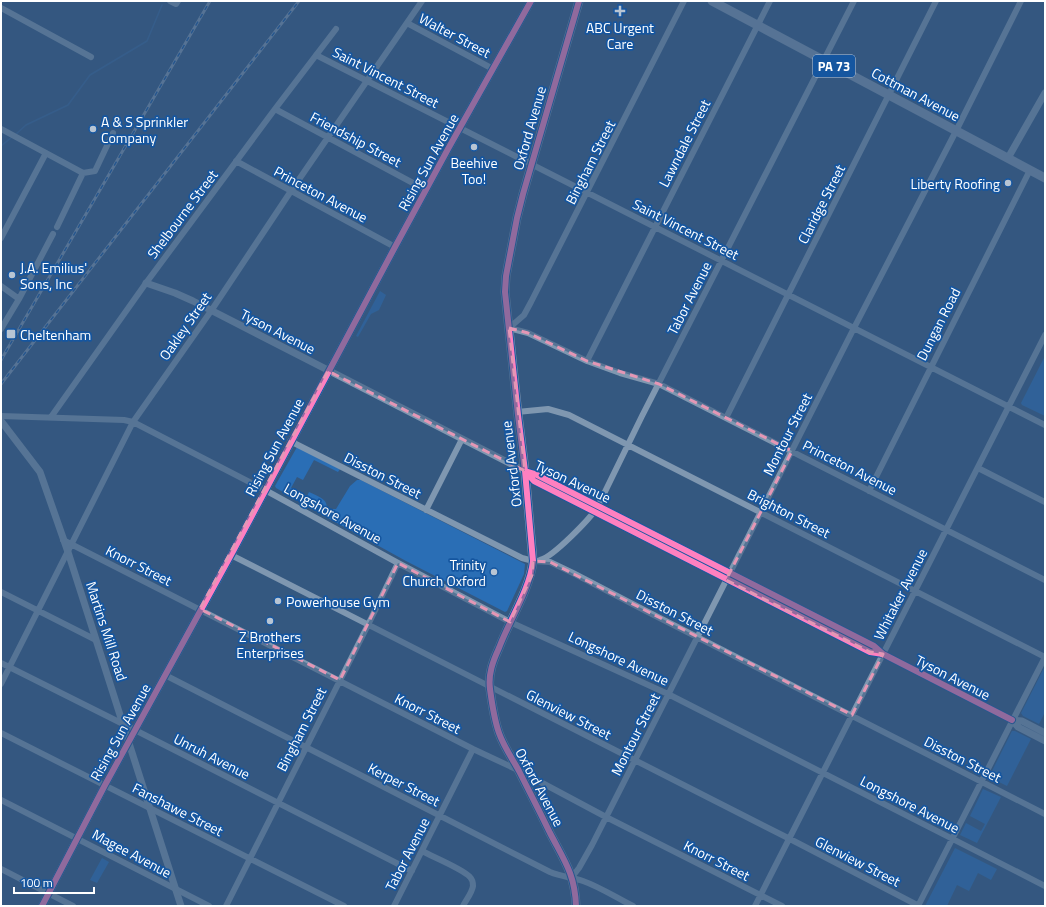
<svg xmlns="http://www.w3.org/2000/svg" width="1046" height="907" font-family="'Titillium Web',sans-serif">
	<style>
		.green { fill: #2a6eb5 }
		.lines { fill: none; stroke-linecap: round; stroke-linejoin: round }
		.stream { stroke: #376498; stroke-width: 1.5 }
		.minor { stroke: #7f97b0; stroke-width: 6 }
		.tertiary { stroke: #7f97b0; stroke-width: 7 }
		.secondary { stroke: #7a93ae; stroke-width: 8 }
		.primary { stroke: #7e94af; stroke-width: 9 }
		.rail-casing { stroke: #7f95af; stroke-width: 3 }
		.rail { stroke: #1556a0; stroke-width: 1.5; stroke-dasharray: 4.5; stroke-linecap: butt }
		.cycleway-casing { stroke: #1556a0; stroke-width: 8 }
		.cycleway { stroke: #ff80c0; stroke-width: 6 }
		.marked { fill: none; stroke: #e497b5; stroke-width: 3; stroke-dasharray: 8 5; stroke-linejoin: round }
		.poi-dot { fill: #b8c5d3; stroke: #1556a0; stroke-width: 1.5 }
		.labels { text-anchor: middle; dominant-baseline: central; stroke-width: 3.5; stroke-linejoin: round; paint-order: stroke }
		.shield { fill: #1556a0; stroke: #b9cce2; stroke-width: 1 }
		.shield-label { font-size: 13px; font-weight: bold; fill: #fff }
		.poi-label { font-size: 14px; fill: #fff; stroke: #1556a0; text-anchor: start }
		.street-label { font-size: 14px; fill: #fff; stroke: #1556a0 }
	</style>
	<rect width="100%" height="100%" fill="#345880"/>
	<path class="green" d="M380,291L386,295L379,310L371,314L358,337L356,336Z
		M1045,356V416L1022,405L1021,403Z
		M297,447L340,469L338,472L314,460L303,480L297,477L291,488L307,496L309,492C321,498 332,500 324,515L276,488L275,486Z
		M357,480H361L525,564L524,574L507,611L505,612L406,561L328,518L333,509H336L350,486Z
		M1045,666V712L1039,724L1023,716L1021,713Z
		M1012,731H1015L1031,739L1007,786L989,777Z
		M983,789L1001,797L977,843L960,835L966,823L981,831L985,824L970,816Z
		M955,848L997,869L991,880L978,873L969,891L957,885L947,906H925Z
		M102,858L109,862L97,883L90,880Z"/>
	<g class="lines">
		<path class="stream" d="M15,135L26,125L68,105L90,75L147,41L162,5
			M1,146L12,137"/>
		<path class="minor" d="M170,1L176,4L178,1
			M1,8L91,57
			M407,23L493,69
			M316,55L1045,425
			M275,109L426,190
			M1,129L83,173L95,171L113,133
			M236,161L395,247
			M57,227L83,173
			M1,238L46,153
			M1,286L19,299
			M509,328L528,333L587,361L620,373L659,384L1045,580
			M509,328L524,315L531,302L684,1
			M1,329L19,299L53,234
			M587,361L770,1
			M517,412L548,409L569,415L1045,657
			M1,416L124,420L133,422L265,490L398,563L510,622L668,694L1045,886
			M51,417L146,283L275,109L336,29
			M726,418L936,1
			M290,441L522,558L533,561L550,562L573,573L646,611L1045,814
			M978,468L1045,502
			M869,491L1030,170
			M426,510L462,439
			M63,540L473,749L518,770L606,817L782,906
			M231,555L790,839L919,906
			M540,560C553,557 591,518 598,506L642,416L854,1
			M1,592L96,640
			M1,663L135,730L412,871
			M165,675L550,872C562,877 572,877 583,881C600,887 617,898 633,906
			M1,684L133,422L211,311L291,191L422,1
			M1,733L344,906
			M1,800L209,906
			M422,851C433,857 463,869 470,877C472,879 473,883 473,886C472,893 466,900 463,906
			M1,869L73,906
			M572,877L579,868L592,845L854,328L956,131L1021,1
			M226,906L368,625L398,563
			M394,906L473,749
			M755,906L1045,335
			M918,906L1045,657"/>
		<path class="tertiary" d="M1008,158L1045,93
			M146,283L175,293L193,301L525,471L535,474L874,646L883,654L1012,720L1018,727L1045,741
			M1,421L40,472L68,552L181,906
			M526,471L534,481L870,652L883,654
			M1012,720L1022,721L1045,733"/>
		<path class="secondary" d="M42,906L105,785L231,555L395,247L448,149L531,1"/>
		<path class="primary" d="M712,1L1045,178
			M576,906C575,874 564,860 550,833C540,812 529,791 519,771C512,758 504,747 499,733C494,719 492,704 490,689C488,674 493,661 499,648C509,621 530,589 533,561L525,471L518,415L505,292L506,276L517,218L523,194L579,1"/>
		<g class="rail-casing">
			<path id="rail" d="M1,360L210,1
				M1,384L299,1"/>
		</g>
		<use href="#rail" class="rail"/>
		<g class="cycleway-casing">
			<path id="cycleway" d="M525,471L535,474L874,646L883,654L1012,720
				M525,471L534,481L870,652L883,654
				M42,906L105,785L231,555L395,247L448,149L531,1
				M576,906C575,874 564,860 550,833C540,812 529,791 519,771C512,758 504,747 499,733C494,719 492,704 490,689C488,674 493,661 499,648C509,621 530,589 533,561L525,471L518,415L505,292L506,276L517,218L523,194L579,1"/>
		</g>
		<use href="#cycleway" class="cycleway"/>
	</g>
	<path d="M0 0H1046V907H0ZM509,328L528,333L587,361L659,384L792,451L726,580L870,652L883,654L852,715L550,562L533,561L532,575L510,622L398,563L340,680L200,609L328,371L525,471Z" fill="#345880" fill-opacity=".55" fill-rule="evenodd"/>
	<path class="marked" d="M509,328L528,333L587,361L659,384L792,451L726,580L870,652L883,654L852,715L550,562L533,561L532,575L510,622L398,563L340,680L200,609L328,371L525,471Z"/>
	<g class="poi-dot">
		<path d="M618 5h4v4h4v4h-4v4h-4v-4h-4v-4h4z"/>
		<circle cx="93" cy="129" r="4"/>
		<circle cx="474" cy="147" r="4"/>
		<circle cx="1008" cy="183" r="4"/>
		<circle cx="12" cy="275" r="4"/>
		<rect x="6" y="329" width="10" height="10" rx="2"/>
		<circle cx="494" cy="572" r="4"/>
		<circle cx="278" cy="601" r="4"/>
		<circle cx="270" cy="621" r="4"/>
	</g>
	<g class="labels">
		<rect class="shield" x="813" y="55" width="42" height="22" rx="3"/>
		<g class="shield-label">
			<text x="834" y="66">PA 73</text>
		</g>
		<g class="poi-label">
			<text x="620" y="27" text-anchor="middle">ABC Urgent<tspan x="620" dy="16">Care</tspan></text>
			<text x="101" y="121">A &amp; S Sprinkler<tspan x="101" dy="16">Company</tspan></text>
			<text x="474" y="162" text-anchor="middle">Beehive<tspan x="474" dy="16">Too!</tspan></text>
			<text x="1000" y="183" text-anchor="end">Liberty Roofing</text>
			<text x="20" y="267">J.A. Emilius'<tspan x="20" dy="16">Sons, Inc</tspan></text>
			<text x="20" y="334">Cheltenham</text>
			<text x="486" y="564" text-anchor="end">Trinity<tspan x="486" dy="16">Church Oxford</tspan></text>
			<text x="286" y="601">Powerhouse Gym</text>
			<text x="270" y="636" text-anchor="middle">Z Brothers<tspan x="270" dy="16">Enterprises</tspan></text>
		</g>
		<g class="street-label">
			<text transform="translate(455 35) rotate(28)">Walter Street</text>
			<text transform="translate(386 77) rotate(27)">Saint Vincent Street</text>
			<text transform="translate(916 94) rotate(28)">Cottman Avenue</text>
			<text transform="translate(529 128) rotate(-74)">Oxford Avenue</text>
			<text transform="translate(356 139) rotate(28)">Friendship Street</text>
			<text transform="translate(684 143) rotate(-63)">Lawndale Street</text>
			<text transform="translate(428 162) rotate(-61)">Rising Sun Avenue</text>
			<text transform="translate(590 162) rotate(-63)">Bingham Street</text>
			<text transform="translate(321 194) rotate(28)">Princeton Avenue</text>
			<text transform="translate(821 204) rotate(-63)">Claridge Street</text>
			<text transform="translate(182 214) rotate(-53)">Shelbourne Street</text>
			<text transform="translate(686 229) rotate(27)">Saint Vincent Street</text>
			<text transform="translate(689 298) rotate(-63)">Tabor Avenue</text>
			<text transform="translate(938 324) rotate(-63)">Dungan Road</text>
			<text transform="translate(185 326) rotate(-55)">Oakley Street</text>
			<text transform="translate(278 331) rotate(27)">Tyson Avenue</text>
			<text transform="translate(787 434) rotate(-63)">Montour Street</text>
			<text transform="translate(274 447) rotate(-62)">Rising Sun Avenue</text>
			<text transform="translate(511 464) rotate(-97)">Oxford Avenue</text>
			<text transform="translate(850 467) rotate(27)">Princeton Avenue</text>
			<text transform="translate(383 475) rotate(27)">Disston Street</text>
			<text transform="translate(573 481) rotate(25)">Tyson Avenue</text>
			<text transform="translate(333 513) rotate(29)">Longshore Avenue</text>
			<text transform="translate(789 513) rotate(27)">Brighton Street</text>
			<text transform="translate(139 565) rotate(27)">Knorr Street</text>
			<text transform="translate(900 594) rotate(-63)">Whitaker Avenue</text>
			<text transform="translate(675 612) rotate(27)">Disston Street</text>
			<text transform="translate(107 631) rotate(72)">Martins Mill Road</text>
			<text transform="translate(619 658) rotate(25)">Longshore Avenue</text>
			<text transform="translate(953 677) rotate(27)">Tyson Avenue</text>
			<text transform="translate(428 713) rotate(27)">Knorr Street</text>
			<text transform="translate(569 714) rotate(27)">Glenview Street</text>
			<text transform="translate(301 729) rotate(-63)">Bingham Street</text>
			<text transform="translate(120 732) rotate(-61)">Rising Sun Avenue</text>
			<text transform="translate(635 734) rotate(-63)">Montour Street</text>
			<text transform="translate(212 756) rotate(27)">Unruh Avenue</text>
			<text transform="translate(963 759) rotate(27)">Disston Street</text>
			<text transform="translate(404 784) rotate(27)">Kerper Street</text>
			<text transform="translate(540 787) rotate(62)">Oxford Avenue</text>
			<text transform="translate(910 804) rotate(27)">Longshore Avenue</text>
			<text transform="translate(178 809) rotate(27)">Fanshawe Street</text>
			<text transform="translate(132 853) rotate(28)">Magee Avenue</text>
			<text transform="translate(407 854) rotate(-63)">Tabor Avenue</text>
			<text transform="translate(717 860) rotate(27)">Knorr Street</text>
			<text transform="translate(858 861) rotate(27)">Glenview Street</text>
		</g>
	</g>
	<rect width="1046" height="907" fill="none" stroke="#ffffff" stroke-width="4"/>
	<path d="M14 887v6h80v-6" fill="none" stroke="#ffffff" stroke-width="2"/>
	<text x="20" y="887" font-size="12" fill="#ffffff" stroke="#1556a0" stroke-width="3" paint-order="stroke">100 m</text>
</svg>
